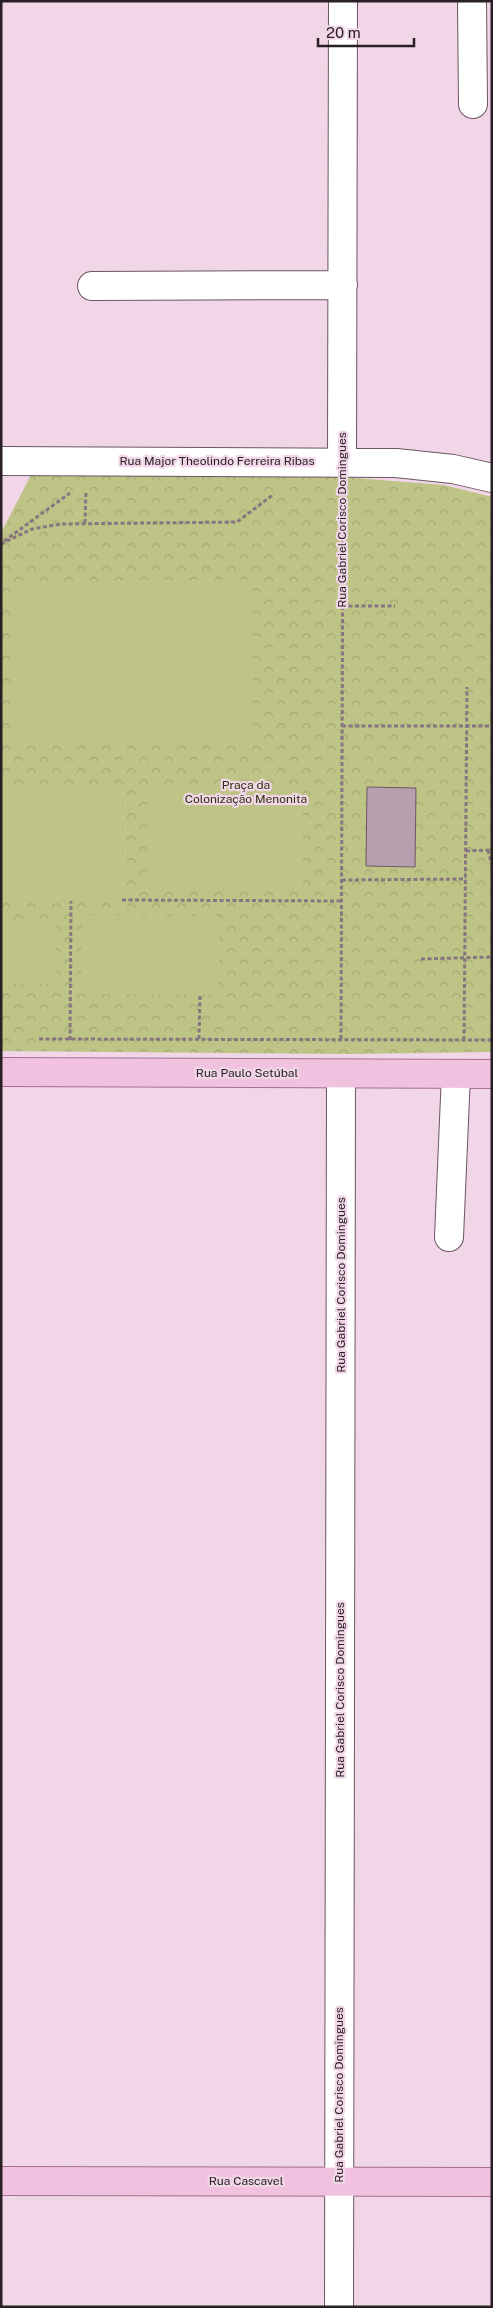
<svg xmlns="http://www.w3.org/2000/svg" width="493" height="2308" font-family="'Public Sans',sans-serif">
	<style>
		.park { fill: url(#park-crowns) }
		.pitch { fill: #bec486 }
		.building { fill: #b89fae; stroke: #6d5764 }
		.lines { fill: none; stroke-linecap: round; stroke-linejoin: round }
		.minor-casing { stroke: #6b5663; stroke-width: 30 }
		.major-casing { stroke: #a46f92; stroke-width: 30 }
		.path { stroke: #877681; stroke-width: 3; stroke-dasharray: 4 2.5; stroke-linecap: butt }
		.minor { stroke: #fff; stroke-width: 28 }
		.major { stroke: #f1c2e0; stroke-width: 28 }
		.labels { text-anchor: middle; dominant-baseline: central; stroke-width: 4.5; stroke-linejoin: round; paint-order: stroke }
		.street-label { font-size: 12px; fill: #292026; stroke: #f0d6e6 }
		.park-label { font-size: 12px; fill: #2d300e; stroke: #f0d6e6 }
	</style>
	<defs>
		<pattern id="park-crowns" width="20" height="18" patternUnits="userSpaceOnUse" patternTransform="scale(1.25)"><rect width="20" height="18" fill="#bec486"/><path d="M2 6a3 3 0 1 1 6 0M12 15a3 3 0 1 1 6 0" fill="none" stroke="#a3a874"/></pattern>
	</defs>
	<rect width="100%" height="100%" fill="#f0d6e6"/>
	<path class="park" d="M32,473L342,477L444,485L492,497V1052L348,1054L1,1051V533Z"/>
	<path class="pitch" d="M253,580V740H14L15,581Z
		M122,785V900L1,901V786Z
		M147,786H303V888L147,889Z
		M82,915L219,916V995L81,994Z
		M1,924H56V984H1Z"/>
	<path class="building" d="M367,787L416,788L415,867L366,866Z"/>
	<g class="lines">
		<g class="minor-casing">
			<path id="minor" d="M472,1L473,104
				M92,286L343,285
				M1,461L396,463L453,469L492,478
				M342,461L343,1
				M449,1237L456,1074
				M339,2307L341,1074"/>
		</g>
		<g class="major-casing">
			<path id="major" d="M1,1072L492,1074
				M1,2181L492,2182"/>
		</g>
		<path class="path" d="M85,523L86,491
			M4,541L70,493
			M1,544L32,529L61,524L237,522L274,494
			M342,606H395
			M342,726H492
			M488,850L492,866
			M466,851L492,850
			M342,880L466,879
			M122,900L341,901
			M421,959L492,957
			M39,1039L492,1040
			M199,1039L200,994
			M341,1039L343,492
			M70,1040L71,901
			M464,1040L467,687"/>
		<use href="#minor" class="minor"/>
		<use href="#major" class="major"/>
	</g>
	<g class="labels">
		<g class="street-label">
			<text x="217" y="461">Rua Major Theolindo Ferreira Ribas</text>
			<text transform="translate(342 520) rotate(-90)">Rua Gabriel Corisco Domingues</text>
			<text x="247" y="1073">Rua Paulo Setúbal</text>
			<text transform="translate(341 1285) rotate(-90)">Rua Gabriel Corisco Domingues</text>
			<text transform="translate(340 1690) rotate(-90)">Rua Gabriel Corisco Domingues</text>
			<text transform="translate(339 2095) rotate(-90)">Rua Gabriel Corisco Domingues</text>
			<text x="246" y="2181">Rua Cascavel</text>
		</g>
		<g class="park-label">
			<text x="246" y="785">Praça da<tspan x="246" dy="14">Colonização Menonita</tspan></text>
		</g>
	</g>
	<rect width="493" height="2308" fill="none" stroke="#292026" stroke-width="5"/>
	<path d="M318 38v8h96v-8" fill="none" stroke="#292026" stroke-width="2.5"/>
	<text x="326" y="38" font-size="15" fill="#292026" stroke="#f0d6e6" stroke-width="4" paint-order="stroke">20 m</text>
</svg>
